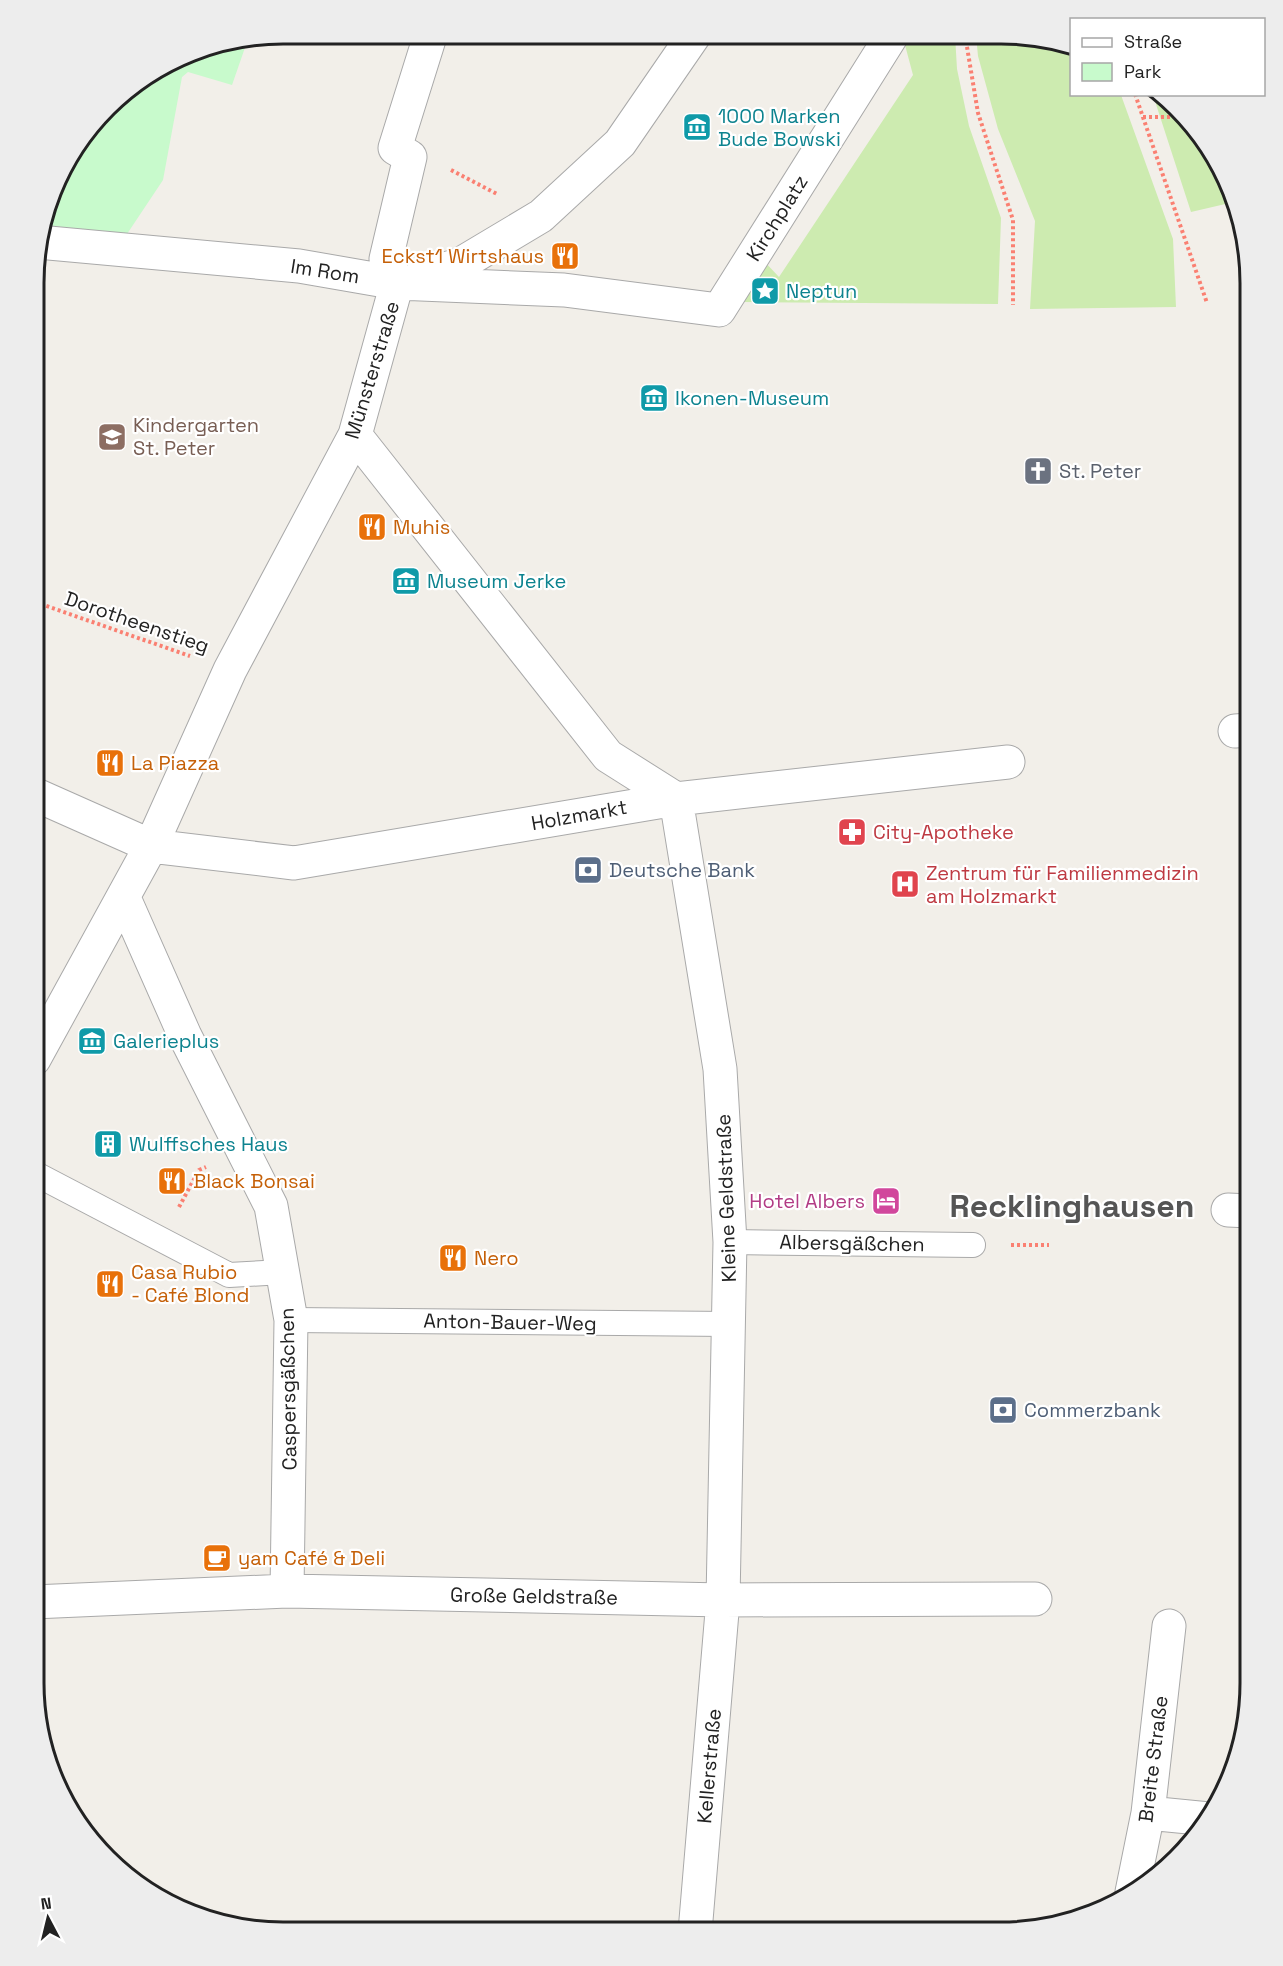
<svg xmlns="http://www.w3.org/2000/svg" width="1283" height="1966" font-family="'Space Grotesk',sans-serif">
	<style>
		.grass { fill: #cdebb0 }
		.park { fill: #c8facc }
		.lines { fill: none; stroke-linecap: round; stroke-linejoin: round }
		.lane-casing { stroke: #a9a9a9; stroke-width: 26 }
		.street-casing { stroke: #a9a9a9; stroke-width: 35 }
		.path { stroke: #fa8072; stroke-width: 4; stroke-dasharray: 3 3; stroke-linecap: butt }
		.lane { stroke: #fff; stroke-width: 24 }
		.street { stroke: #fff; stroke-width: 33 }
		.labels { text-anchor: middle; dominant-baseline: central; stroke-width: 4.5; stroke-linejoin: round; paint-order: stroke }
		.culture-label { font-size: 20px; fill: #0d838f; stroke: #fff; text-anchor: start }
		.street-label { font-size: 20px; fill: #222; stroke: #fff }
		.food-label { font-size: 20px; fill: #c56008; stroke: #fff; text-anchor: start }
		.education-label { font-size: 20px; fill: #785e54; stroke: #fff; text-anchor: start }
		.worship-label { font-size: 20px; fill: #5b616d; stroke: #fff; text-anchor: start }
		.health-label { font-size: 20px; fill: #be3a42; stroke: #fff; text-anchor: start }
		.service-label { font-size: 20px; fill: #4e5e75; stroke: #fff; text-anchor: start }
		.hotel-label { font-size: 20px; fill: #b23c85; stroke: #fff; text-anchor: end }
		.town-label { font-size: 32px; font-weight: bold; fill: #555; stroke: #fff }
		.rim { fill: none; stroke: #222; stroke-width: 3 }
	</style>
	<rect width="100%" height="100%" fill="#f2efe9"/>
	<path class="grass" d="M910,35H955L957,69L969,126L1001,218L998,304L744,302L763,260L779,277L913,75L905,45Z
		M976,35H1033L1071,45L1072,94L1121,95L1173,239L1176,307L1030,309L1035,221L998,129L978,56Z
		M1153,95H1162C1192,124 1225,159 1234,202L1191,212Z"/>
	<path class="park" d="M248,39L232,85L188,72L182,77L163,180L127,234L44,225L66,158L118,95L202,46Z"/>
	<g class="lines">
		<g class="lane-casing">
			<path id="lane" d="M34,1173L229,1275L283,1272
				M730,1242L973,1245
				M291,1320L729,1324"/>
		</g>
		<g class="street-casing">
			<path id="street" d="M38,242L299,266L397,283L564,290L719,310L892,35
				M420,276L459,265L541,216L620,143L695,34
				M397,283L386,259L410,157L395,148L431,33
				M355,435L608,756L676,799
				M1235,731L1250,730
				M34,794L151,846L294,863L676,799L1008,762
				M676,799L720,1069L730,1242L723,1600L695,1932
				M124,898L185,1036L271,1206L291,1320L287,1591
				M34,1059L151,846L230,670L355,435L397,283
				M1228,1210L1250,1211
				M33,1602L287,1591L723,1600L1035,1599
				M1148,1813L1209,1819
				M1132,1892L1148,1813L1169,1626"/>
		</g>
		<path class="path" d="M965,35L978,113L1013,220V305
			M1135,94L1207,303
			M1143,117H1185
			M451,170L497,194
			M35,602L190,656
			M179,1207L199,1170L206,1167
			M1011,1245H1049"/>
		<use href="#lane" class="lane"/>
		<use href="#street" class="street"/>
	</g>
	<defs>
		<g id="museum-square" transform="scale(1.5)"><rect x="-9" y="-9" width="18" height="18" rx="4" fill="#0f9aa8" stroke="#fff"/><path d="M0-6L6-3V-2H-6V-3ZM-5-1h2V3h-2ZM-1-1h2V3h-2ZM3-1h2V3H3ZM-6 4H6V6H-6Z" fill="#fff"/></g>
		<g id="restaurant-square" transform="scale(1.5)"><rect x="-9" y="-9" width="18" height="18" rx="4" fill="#e8710a" stroke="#fff"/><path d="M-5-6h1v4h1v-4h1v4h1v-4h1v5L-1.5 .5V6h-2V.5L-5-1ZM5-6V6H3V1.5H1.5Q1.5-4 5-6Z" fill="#fff"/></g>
		<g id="sight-square" transform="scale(1.5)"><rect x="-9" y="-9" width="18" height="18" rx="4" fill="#0f9aa8" stroke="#fff"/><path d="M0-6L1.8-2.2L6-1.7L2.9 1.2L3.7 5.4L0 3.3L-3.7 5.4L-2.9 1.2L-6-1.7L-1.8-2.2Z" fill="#fff"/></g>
		<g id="school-square" transform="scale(1.5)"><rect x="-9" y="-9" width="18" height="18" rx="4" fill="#8d6e63" stroke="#fff"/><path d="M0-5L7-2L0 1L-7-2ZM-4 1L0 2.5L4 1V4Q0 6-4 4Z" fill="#fff"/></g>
		<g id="church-square" transform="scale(1.5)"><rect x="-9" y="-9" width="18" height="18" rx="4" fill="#6b7280" stroke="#fff"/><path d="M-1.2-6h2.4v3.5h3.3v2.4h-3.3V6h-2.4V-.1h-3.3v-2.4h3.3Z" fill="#fff"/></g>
		<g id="pharmacy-square" transform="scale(1.5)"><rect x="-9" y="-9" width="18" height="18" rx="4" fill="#e0444e" stroke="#fff"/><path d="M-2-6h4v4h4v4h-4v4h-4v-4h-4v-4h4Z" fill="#fff"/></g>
		<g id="bank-square" transform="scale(1.5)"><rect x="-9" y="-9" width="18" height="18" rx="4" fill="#5c6f8a" stroke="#fff"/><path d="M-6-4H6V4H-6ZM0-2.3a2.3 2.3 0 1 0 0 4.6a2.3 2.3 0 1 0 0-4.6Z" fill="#fff"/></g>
		<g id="hospital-square" transform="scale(1.5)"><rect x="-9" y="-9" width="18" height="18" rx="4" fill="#e0444e" stroke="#fff"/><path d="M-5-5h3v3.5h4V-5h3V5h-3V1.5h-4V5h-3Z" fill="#fff"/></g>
		<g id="building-square" transform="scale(1.5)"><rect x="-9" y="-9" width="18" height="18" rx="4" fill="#0f9aa8" stroke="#fff"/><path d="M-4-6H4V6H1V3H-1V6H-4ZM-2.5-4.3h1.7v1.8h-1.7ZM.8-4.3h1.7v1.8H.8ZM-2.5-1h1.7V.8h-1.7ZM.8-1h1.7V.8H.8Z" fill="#fff"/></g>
		<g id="hotel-square" transform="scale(1.5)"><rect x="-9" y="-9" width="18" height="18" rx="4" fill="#d1479c" stroke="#fff"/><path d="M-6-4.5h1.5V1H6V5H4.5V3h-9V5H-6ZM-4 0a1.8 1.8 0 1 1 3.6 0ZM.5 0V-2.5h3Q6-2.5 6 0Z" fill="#fff"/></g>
		<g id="cafe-square" transform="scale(1.5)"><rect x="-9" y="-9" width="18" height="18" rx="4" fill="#e8710a" stroke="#fff"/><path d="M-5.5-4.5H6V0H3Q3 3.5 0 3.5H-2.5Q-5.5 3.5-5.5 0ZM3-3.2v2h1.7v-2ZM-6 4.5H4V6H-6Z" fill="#fff"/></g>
	</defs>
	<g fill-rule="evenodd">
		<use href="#museum-square" x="697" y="127"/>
		<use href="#restaurant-square" x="565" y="256"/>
		<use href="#sight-square" x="765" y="291"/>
		<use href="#museum-square" x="654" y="398"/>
		<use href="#school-square" x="112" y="437"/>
		<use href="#church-square" x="1038" y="471"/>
		<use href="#restaurant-square" x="372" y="527"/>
		<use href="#museum-square" x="406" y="581"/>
		<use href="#restaurant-square" x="110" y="763"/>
		<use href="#pharmacy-square" x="852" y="832"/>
		<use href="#bank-square" x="588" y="870"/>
		<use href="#hospital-square" x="905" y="884"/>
		<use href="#museum-square" x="92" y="1041"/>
		<use href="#building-square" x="108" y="1144"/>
		<use href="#restaurant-square" x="172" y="1181"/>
		<use href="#hotel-square" x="886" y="1201"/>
		<use href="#restaurant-square" x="453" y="1258"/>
		<use href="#restaurant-square" x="110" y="1284"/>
		<use href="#bank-square" x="1003" y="1410"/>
		<use href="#cafe-square" x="217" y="1558"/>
	</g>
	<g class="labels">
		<g class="culture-label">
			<text x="718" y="116">1000 Marken<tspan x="718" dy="23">Bude Bowski</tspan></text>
			<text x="786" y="291">Neptun</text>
			<text x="675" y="398">Ikonen-Museum</text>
			<text x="427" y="581">Museum Jerke</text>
			<text x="113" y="1041">Galerieplus</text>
			<text x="129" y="1144">Wulffsches Haus</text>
		</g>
		<g class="street-label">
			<text transform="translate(777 218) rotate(-58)">Kirchplatz</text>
			<text transform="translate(325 271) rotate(9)">Im Rom</text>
			<text transform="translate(372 370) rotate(-73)">Münsterstraße</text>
			<text transform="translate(137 622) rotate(19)">Dorotheenstieg</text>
			<text transform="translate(579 815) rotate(-10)">Holzmarkt</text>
			<text transform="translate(726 1198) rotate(-92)">Kleine Geldstraße</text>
			<text transform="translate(852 1243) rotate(1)">Albersgäßchen</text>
			<text transform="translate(510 1322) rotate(1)">Anton-Bauer-Weg</text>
			<text transform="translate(288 1389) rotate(-91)">Caspersgäßchen</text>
			<text transform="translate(534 1596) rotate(1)">Große Geldstraße</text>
			<text transform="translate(1153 1759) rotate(-83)">Breite Straße</text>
			<text transform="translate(709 1766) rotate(-85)">Kellerstraße</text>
		</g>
		<g class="food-label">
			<text x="544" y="256" text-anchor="end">Eckst1 Wirtshaus</text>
			<text x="393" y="527">Muhis</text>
			<text x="131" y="763">La Piazza</text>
			<text x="193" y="1181">Black Bonsai</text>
			<text x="474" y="1258">Nero</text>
			<text x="131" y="1272">Casa Rubio<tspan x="131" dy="23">- Café Blond</tspan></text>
			<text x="238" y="1558">yam Café &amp; Deli</text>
		</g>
		<g class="education-label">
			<text x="133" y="425">Kindergarten<tspan x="133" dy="23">St. Peter</tspan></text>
		</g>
		<g class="worship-label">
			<text x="1059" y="471">St. Peter</text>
		</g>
		<g class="health-label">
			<text x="873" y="832">City-Apotheke</text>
			<text x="926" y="873">Zentrum für Familienmedizin<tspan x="926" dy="23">am Holzmarkt</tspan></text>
		</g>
		<g class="service-label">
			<text x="609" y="870">Deutsche Bank</text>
			<text x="1024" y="1410">Commerzbank</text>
		</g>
		<g class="hotel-label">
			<text x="865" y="1201">Hotel Albers</text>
		</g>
		<g class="town-label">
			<text x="1072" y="1206">Recklinghausen</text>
		</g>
	</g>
	<path d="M0 0H1283V1966H0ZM283 44H1001A239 239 0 0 1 1240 283V1683A239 239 0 0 1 1001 1922H283A239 239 0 0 1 44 1683V283A239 239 0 0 1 283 44Z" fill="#ededed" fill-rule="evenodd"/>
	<path class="rim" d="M283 44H1001A239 239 0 0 1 1240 283V1683A239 239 0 0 1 1001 1922H283A239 239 0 0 1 44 1683V283A239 239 0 0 1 283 44Z"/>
	<rect x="1070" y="18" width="195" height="78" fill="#ffffff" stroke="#a7a7a7" stroke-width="1.5"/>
	<rect x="1082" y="38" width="30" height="9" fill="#ffffff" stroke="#a7a7a7" stroke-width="1.5"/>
	<text x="1124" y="48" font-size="18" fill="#222222">Straße</text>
	<rect x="1082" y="63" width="30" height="18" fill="#c8facc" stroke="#a7a7a7" stroke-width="1.5"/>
	<text x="1124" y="78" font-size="18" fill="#222222">Park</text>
	<g transform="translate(48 1918) rotate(353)" stroke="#ffffff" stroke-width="4.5" paint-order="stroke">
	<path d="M0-4.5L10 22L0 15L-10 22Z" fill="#222222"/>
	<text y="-9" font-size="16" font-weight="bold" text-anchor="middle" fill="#222222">N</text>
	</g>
</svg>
